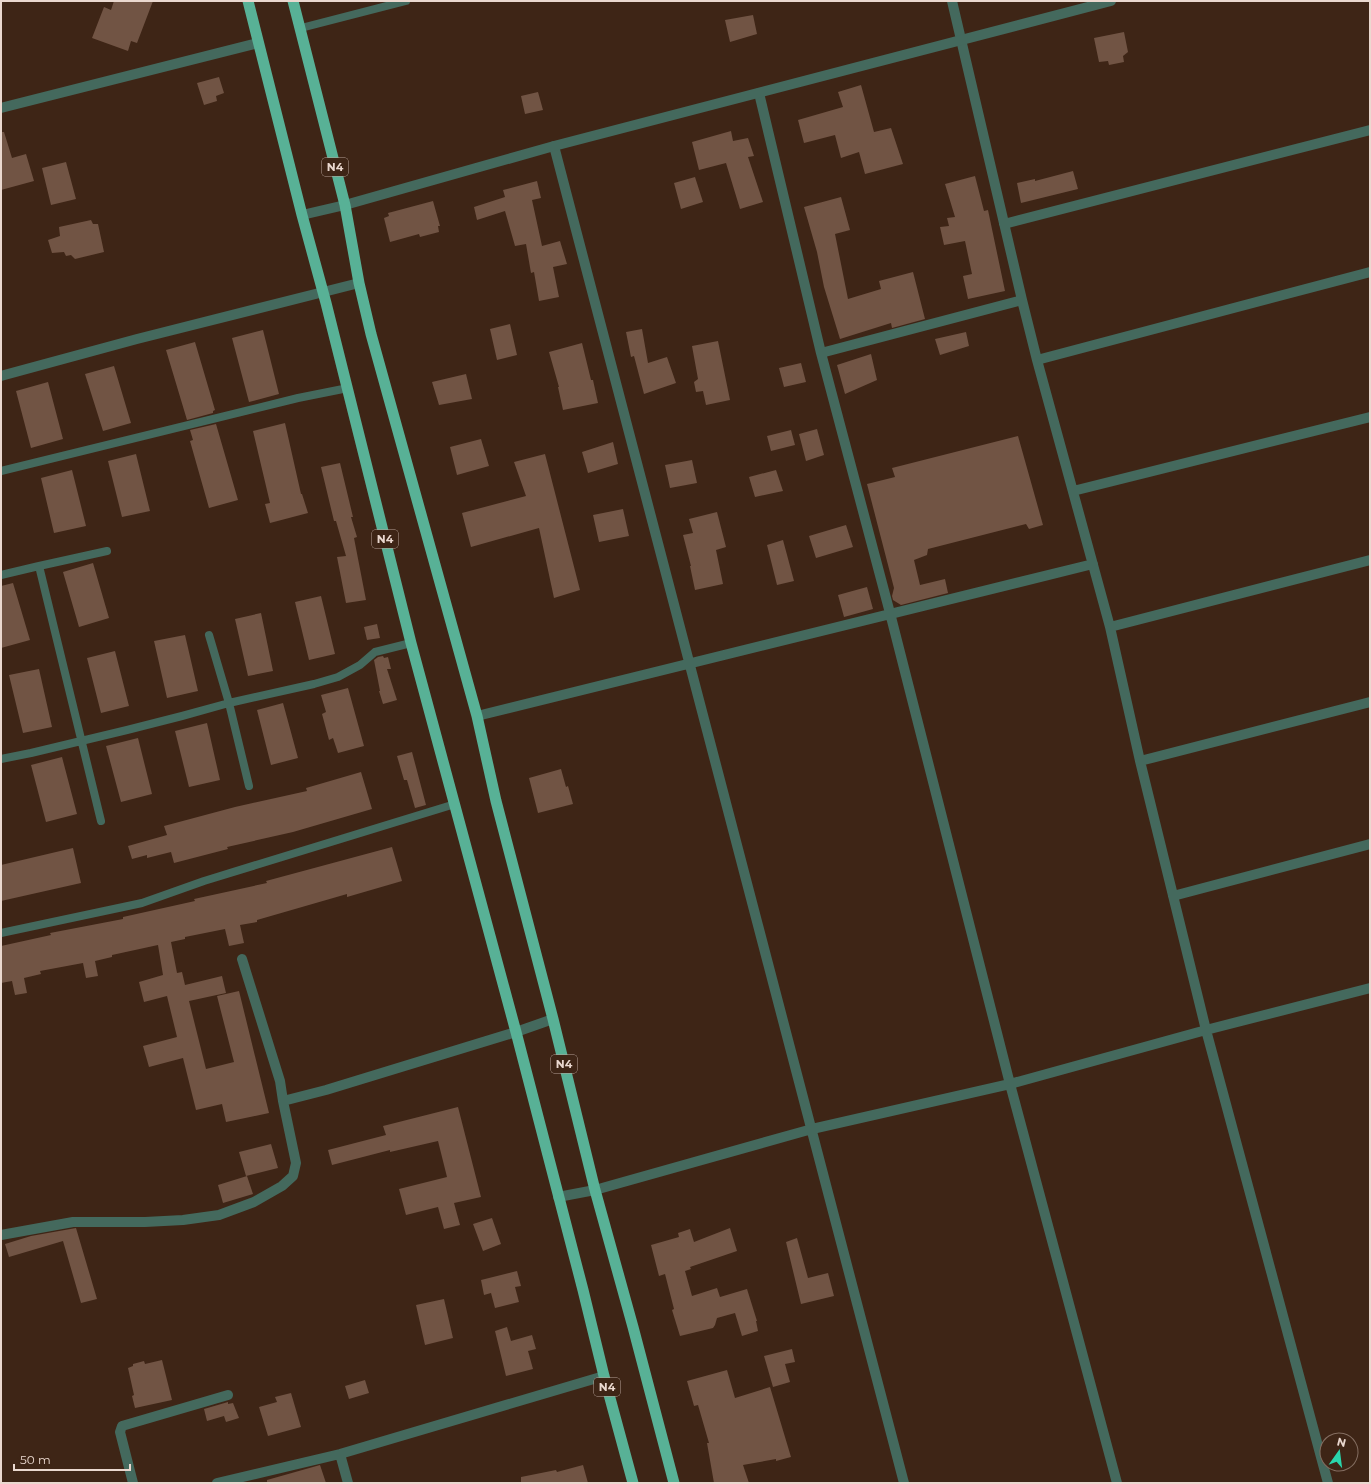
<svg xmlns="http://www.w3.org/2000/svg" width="1371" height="1484" font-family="Montserrat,sans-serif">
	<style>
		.building { fill: #715444 }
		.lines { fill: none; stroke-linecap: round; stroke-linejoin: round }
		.service { stroke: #44695d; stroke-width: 8 }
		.minor { stroke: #44695d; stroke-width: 10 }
		.tertiary { stroke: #44695d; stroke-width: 10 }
		.trunk { stroke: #58b196; stroke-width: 11 }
		.labels { text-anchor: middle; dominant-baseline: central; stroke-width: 3.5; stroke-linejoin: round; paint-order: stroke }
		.shield { fill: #3e2516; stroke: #b6a298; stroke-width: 1 }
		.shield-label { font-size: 11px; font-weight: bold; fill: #ead8cf }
	</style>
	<rect width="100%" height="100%" fill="#3e2516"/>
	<path class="building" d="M114,1H153L137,43L131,41L128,51L92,38L104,7L111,10Z
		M753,15L757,34L730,42L725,20Z
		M1124,32L1128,52L1123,56L1124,62L1109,65L1108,61L1099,62L1094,38Z
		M219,77L224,93L216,96L217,101L204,105L197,83Z
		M861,85L874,132L891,128L903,164L865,174L859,152L841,158L835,135L804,143L798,120L843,107L838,92Z
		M538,92L543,110L525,114L521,96Z
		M731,131L733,141L748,138L754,156L748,157L763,202L740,209L726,163L699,170L692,142Z
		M1,132H4L12,158L26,154L34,181L1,190Z
		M66,162L76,199L51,205L42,168Z
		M1073,171L1078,189L1021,203L1017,183L1035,179V181Z
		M975,176L984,211L988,210L1005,291L968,299L963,276L972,274L965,241L944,245L940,227L949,226L947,218L955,217L945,184Z
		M695,177L703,202L681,209L674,183Z
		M537,181L541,198L532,200L542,246L560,241L567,264L553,267L559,297L539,301L534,272L531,273L526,244L515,246L505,211L477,220L474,207L505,197L503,190Z
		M841,197L850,230L835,234L848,299L881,289L879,281L913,272L925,319L892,328L891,323L840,339L824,287L817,252L804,207Z
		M433,201L440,226H438L439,232L420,237L419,234L390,242L384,218L389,216L388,213Z
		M91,220L93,224H98L104,252L75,259L71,255L66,256L64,252L52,253L48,240L60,236L59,227Z
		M510,324L517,355L497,360L490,329Z
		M642,329L648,363L667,357L676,383L644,394L634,356L631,357L626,332Z
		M263,330L279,394L249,402L232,338Z
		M966,332L969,346L940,355L935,339Z
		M718,341L730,400L706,405L703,391L696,392L694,382L698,379L692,346Z
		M195,342L215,410L213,411V413L187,420L166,350Z
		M582,343L591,380H593L598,403L563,410L558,387H559L549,352Z
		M871,354L877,380L845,394L837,365Z
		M801,363L806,382L784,387L779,368Z
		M114,366L131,423L103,431L85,374Z
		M466,374L472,399L439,405L432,382Z
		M48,382L63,439L31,448L16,391Z
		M285,423L301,494H302L308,513L270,523L265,504L270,503L253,431Z
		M216,424L238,500L209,508L190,441L193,440L190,430Z
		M817,429L824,455L806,461L799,434Z
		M791,430L795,445L771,451L767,436Z
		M1018,436L1043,525L1029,529L1026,524L928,549L927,555L914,560L920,585L945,579L948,593L901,605L893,600L892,596L894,588L867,484L895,477L892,468Z
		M481,439L489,466L457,475L450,447Z
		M613,442L618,464L588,473L582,452Z
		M136,454L150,511L122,517L108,461Z
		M545,454L580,590L554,598L539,528L471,547L462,513L526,496L514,462Z
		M692,460L697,483L670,488L665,465Z
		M340,463L353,517H351L357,537L354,538L366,600L346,603L337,557L346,556L336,521H334L321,467Z
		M72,470L86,526L54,533L41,478Z
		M776,470L783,491L755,497L749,477Z
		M623,509L629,536L599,542L593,515Z
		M717,512L726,547L716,550L723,584L695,590L690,566H691L683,535L693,533L689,519Z
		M846,525L853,547L816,558L809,536Z
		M783,540L794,581L777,585L767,545Z
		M93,563L109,618L79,627L63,572Z
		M13,583L30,640L1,648V586Z
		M867,587L873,609L844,617L838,595Z
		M321,596L335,654L309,660L295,602Z
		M261,613L273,671L248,676L235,619Z
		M377,624L380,638L367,640L364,627Z
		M185,635L198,691L167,698L154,641Z
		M115,651L129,706L101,713L87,658Z
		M383,656L384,658L388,657L391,669H387L397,700L383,704L379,691H380L374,660L378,657Z
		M39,669L52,727L23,733L9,675Z
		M348,688L364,746L338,753L333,738L329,740L322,714L326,712L321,695Z
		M283,703L298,758L271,765L257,710Z
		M207,723L220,780L189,787L175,731Z
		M138,738L152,794L121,802L106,746Z
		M412,752L426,805L415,808L407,780H404L397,756Z
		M62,757L77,814L46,822L31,765Z
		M561,769L566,787L568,786L573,804L538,813L529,778Z
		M361,772L372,809L293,832L227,847L228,849L174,863L171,852L147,858V855L132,859L128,846L167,835L164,826L235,807L307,791L306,788Z
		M392,847L402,881L347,897V894L257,920V922L240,925L244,943L229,946L225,929L185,937V939L171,942L177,973L182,972L185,985L222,976L226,993L189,1001L206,1069L234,1062L217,996L239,991L269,1113L226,1122L222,1104L196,1110L183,1058L149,1067L143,1046L177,1037L167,996L144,1002L139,982L163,975L158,945L112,955V957L95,961L98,976L86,978L83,963L40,971L41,974L24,978L27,993L15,995L12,981L1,983V946L51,935L50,933L123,919V917L195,901L194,899L267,883L266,881Z
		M73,848L81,883L1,901V865Z
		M458,1107L481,1197L454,1203L460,1225L444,1229L438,1207L406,1215L399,1189L447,1177L438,1141L390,1152V1150L332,1165L328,1150L386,1135L383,1126Z
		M271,1144L278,1168L246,1176L239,1152Z
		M247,1176L253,1194L223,1203L218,1185Z
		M492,1218L501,1244L483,1251L473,1224Z
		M76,1228L97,1299L81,1303L63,1241L9,1257L5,1244L31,1236Z
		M730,1228L737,1251L690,1267L691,1269L685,1271L692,1296L717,1288L720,1297L747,1289L757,1321H756L758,1331L742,1336L735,1313L717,1318L715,1325L713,1328L680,1336L672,1310L674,1309L665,1274L659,1276L651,1245L679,1237L678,1233L690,1229L694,1242Z
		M797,1238L808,1278L828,1273L834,1296L801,1304L786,1242Z
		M517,1271L521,1286L515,1287L519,1302L495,1308L491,1293L484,1295L481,1280Z
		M444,1299L453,1338L425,1345L416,1305Z
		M507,1327L511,1341L532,1335L536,1349L528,1351L533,1369L506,1376L495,1331Z
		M792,1349L795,1362L785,1364L790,1382L773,1387L764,1356Z
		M162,1360L172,1400L135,1408L132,1396L134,1395L128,1368L133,1366V1364L144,1361L145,1364Z
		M727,1370L735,1398L770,1387L791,1457L776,1461V1459L743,1465L749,1483H714L707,1443H709L698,1405L694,1406L687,1381Z
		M365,1380L369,1393L349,1399L345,1386Z
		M291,1393L301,1427L268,1436L259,1407L277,1402L275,1397Z
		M228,1402V1404L233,1403L239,1418L226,1422L224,1416L207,1421L204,1409Z
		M320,1465L326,1483H267V1480Z
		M583,1465L588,1483H521V1477L556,1470L557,1472Z"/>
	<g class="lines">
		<path class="service" d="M301,28L406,1
			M1,471L298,398L348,388
			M39,566L107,551
			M1,575L39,566L101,821
			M209,635L229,703L249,786
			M1,759L31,753L127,730L182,716L229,703L314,684L338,677L360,665L375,652L411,643
			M1,933L142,903L204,881L455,804"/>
		<path class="minor" d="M952,1L1022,300L1037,360L1110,627L1140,761L1206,1030L1328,1483
			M759,93L821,353L890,613L1010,1084L1117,1483
			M1,108L258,43
			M554,146L904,1483
			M1004,224L1370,130
			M821,353L1022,300
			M1037,360L1370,272
			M1,376L137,339L359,283
			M1073,491L1370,417
			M1110,627L1370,560
			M477,716L1093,564
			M1140,761L1370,702
			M1173,896L1370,844
			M242,959L280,1081L283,1101L326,1090L516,1032L553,1019
			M558,1197L595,1190L812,1129L1010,1084L1206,1030L1370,988
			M1,1235L73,1222H145L183,1220L219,1215L254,1202L282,1186L293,1176L296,1163L283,1101
			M340,1454L348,1483
			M133,1483L120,1432L122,1426L228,1395
			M217,1483L340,1454L604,1376"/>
		<path class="tertiary" d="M302,215L345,205L554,146L1111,1"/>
		<path class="trunk" d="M248,1L302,215L326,303L411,643L516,1032L583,1290L604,1376L633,1483
			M293,1L345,205L359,283L371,334L477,716L496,801L553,1019L595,1190L633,1327L674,1483"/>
	</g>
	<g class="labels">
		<g class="shield">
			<rect x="322" y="158" width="26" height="18" rx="3"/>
			<rect x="372" y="530" width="26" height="18" rx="3"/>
			<rect x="551" y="1055" width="26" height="18" rx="3"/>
			<rect x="594" y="1378" width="26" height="18" rx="3"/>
		</g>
		<g class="shield-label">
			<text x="335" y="167">N4</text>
			<text x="385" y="539">N4</text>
			<text x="564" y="1064">N4</text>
			<text x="607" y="1387">N4</text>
		</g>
	</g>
	<rect width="1371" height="1484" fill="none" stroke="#ead8cf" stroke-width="4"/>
	<g transform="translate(1339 1452) rotate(14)"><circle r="19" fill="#3e2516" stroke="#836d60"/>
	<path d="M0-3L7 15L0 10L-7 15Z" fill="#2ad5ac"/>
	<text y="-6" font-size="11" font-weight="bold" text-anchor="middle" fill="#ead8cf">N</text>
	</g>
	<path d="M14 1464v6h116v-6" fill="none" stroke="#ead8cf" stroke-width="2"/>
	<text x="20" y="1464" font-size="12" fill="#ead8cf" stroke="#3e2516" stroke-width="3" paint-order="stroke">50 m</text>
</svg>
